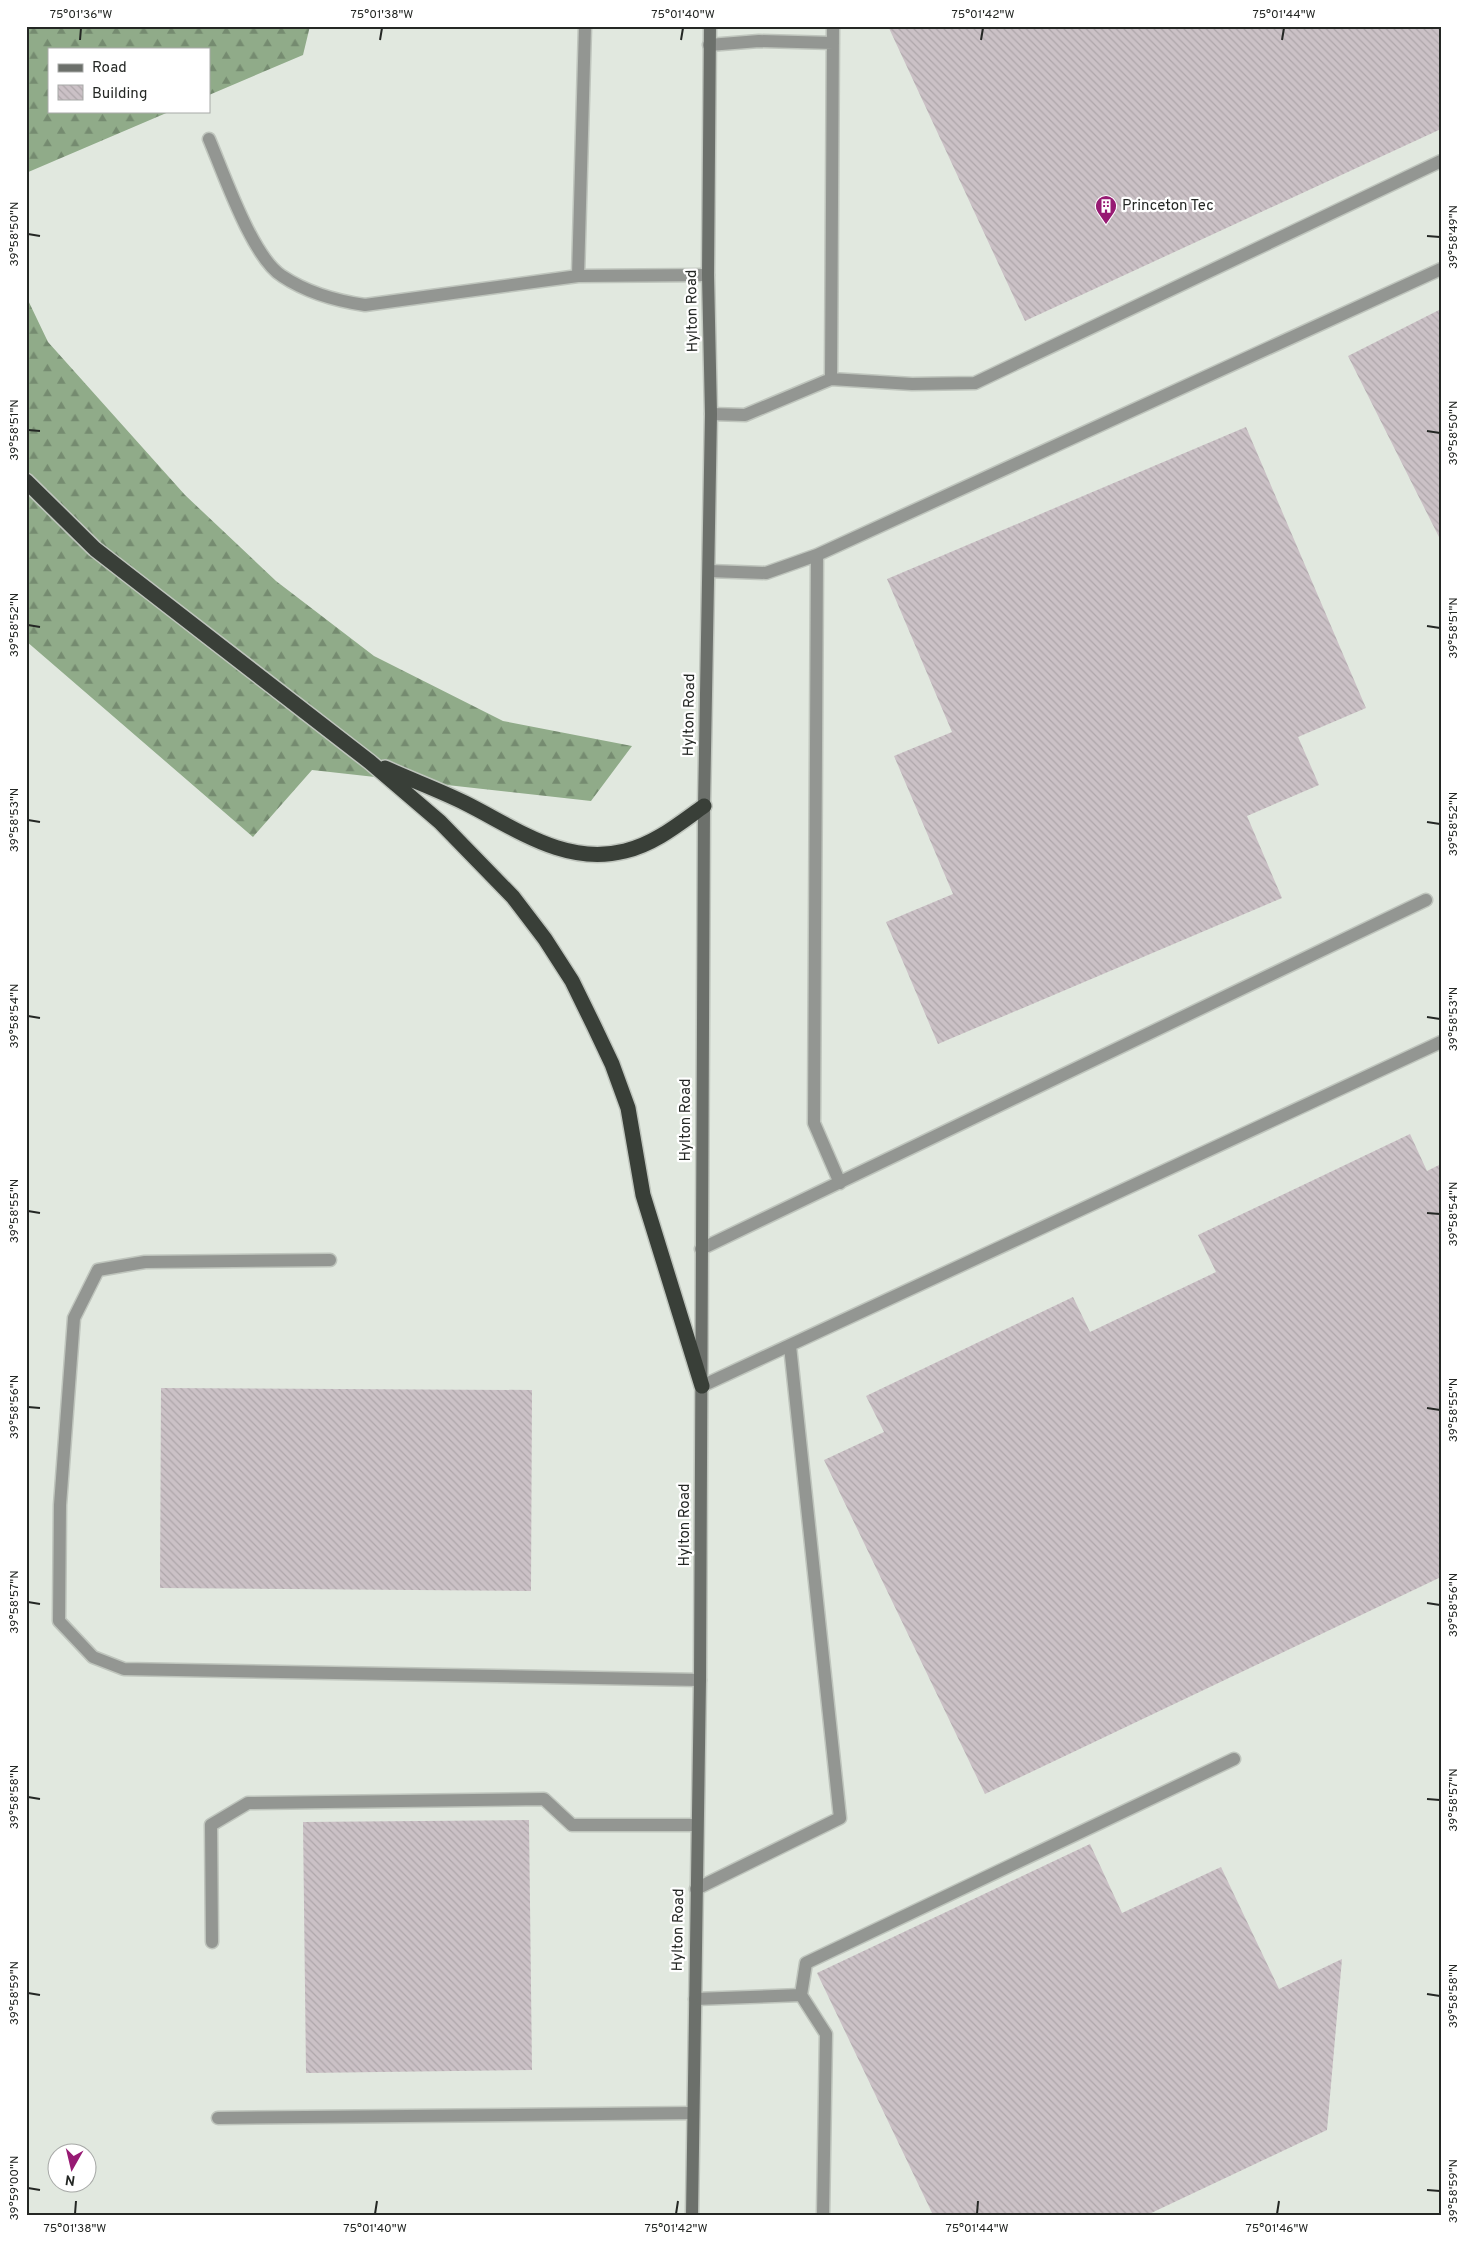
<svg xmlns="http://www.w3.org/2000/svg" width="1467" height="2241" font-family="Overpass,sans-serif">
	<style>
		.forest { fill: url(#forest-firs) }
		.building { fill: url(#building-back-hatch) }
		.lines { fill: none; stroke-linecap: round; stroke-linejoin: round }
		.lane-casing { stroke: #bfc5bd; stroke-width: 15 }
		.secondary-casing { stroke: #bfc5bd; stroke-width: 15 }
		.highway-casing { stroke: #bfc5bd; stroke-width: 18 }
		.lane { stroke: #939692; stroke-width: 12 }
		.secondary { stroke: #6c706b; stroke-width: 12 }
		.highway { stroke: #393f38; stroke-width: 15 }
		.ticks { fill: none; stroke: #242724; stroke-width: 2 }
		.labels { text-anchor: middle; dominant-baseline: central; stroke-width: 4.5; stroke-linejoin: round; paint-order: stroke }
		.poi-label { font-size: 15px; fill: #242724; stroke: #fff; text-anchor: start }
		.street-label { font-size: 15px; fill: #242724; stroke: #fff }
		.neatline { fill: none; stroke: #242724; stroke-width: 2 }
		.ticks-label { font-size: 12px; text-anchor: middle; fill: #242724 }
	</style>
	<defs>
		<pattern id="forest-firs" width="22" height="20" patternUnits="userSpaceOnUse" patternTransform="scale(1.25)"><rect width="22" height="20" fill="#90ab89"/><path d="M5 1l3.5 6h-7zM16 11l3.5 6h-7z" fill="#758b70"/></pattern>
		<pattern id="building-back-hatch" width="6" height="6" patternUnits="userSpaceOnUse" patternTransform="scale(1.25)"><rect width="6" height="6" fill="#cbc1c6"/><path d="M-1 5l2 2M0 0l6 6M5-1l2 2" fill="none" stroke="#aea6aa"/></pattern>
	</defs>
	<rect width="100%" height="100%" fill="#e1e8df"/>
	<path class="forest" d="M26,26H310L303,55L209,95V49H49V111H171L26,173Z
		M26,296L48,342L185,495L276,581L374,656L503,721L632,746L591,801L312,770L253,837L26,641Z"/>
	<path class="building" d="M888,26H1441V129L1025,321Z
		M1441,309V541L1348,356Z
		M1246,427L1366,708L1298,737L1319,785L1247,816L1282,898L938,1044L886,922L953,894L894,756L952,732L887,579Z
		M1410,1134L1427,1171L1441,1164V1577L985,1794L824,1460L884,1432L866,1396L1073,1297L1090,1332L1216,1272L1198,1235Z
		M161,1388L532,1390L531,1591L160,1588Z
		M529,1820L532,2070L306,2073L303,1822Z
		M1090,1844L1122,1913L1221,1867L1279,1989L1342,1959L1327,2130L1147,2215H933L817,1973Z"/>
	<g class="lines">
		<g class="lane-casing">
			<path id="lane" d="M709,45L759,41L833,43
				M209,139C224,174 252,257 282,276C306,292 337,301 365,305L578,276L708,275
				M578,276L585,26
				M831,379L833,26
				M711,414L745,415L831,379L912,384L975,383L1441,161
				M709,571L766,573L817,555
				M840,1183L814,1123L817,555L1441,269
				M701,1249L1426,900
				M330,1260L145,1262L98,1270L74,1318L60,1505L59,1621L93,1657L124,1669L700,1680
				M702,1386L1441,1042
				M696,1889L840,1818L790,1346
				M212,1942L211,1825L248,1803L544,1799L572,1825H697
				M801,1995L806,1963L1234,1759
				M695,1999L801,1995L826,2034L823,2215
				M218,2118L693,2113"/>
		</g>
		<g class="secondary-casing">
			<path id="secondary" d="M692,2215L700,1680L704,806L711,414L708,275L710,26"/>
		</g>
		<g class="highway-casing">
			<path id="highway" d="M26,481L95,549L370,762L440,822L513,897L545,939L572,981L594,1026L612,1064L628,1108L643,1195L702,1386
				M385,768C411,780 439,790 465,803C517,829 565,866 625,851C655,844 680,823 704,806"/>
		</g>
		<use href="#lane" class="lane"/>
		<use href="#secondary" class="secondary"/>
		<use href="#highway" class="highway"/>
	</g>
	<path class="ticks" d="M80,40L81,28M380,40L382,28M681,40L683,28M981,40L983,28M1282,40L1284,28M28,234L40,236M1427,236L1440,237M28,430L40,431M1427,431L1440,433M28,625L40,627M1427,626L1440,628M28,820L40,822M1427,822L1440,824M28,1016L40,1018M1427,1017L1440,1019M28,1211L40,1213M1427,1213L1440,1214M28,1407L40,1408M1427,1408L1440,1410M28,1602L40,1604M1427,1603L1440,1605M28,1797L40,1799M1427,1799L1440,1800M28,1993L40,1995M1427,1994L1440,1996M28,2188L40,2190M1427,2190L1440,2191M75,2214L76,2201M375,2214L377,2201M676,2214L678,2201M977,2214L978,2201M1277,2214L1279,2201"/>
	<defs>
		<g id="building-pin" transform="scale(1.125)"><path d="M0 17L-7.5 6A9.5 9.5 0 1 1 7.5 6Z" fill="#971a73" stroke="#fff"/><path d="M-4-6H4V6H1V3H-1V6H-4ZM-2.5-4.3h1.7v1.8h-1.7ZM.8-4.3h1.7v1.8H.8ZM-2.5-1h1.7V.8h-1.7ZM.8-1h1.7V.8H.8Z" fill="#fff"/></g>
	</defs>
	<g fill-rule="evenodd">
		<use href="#building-pin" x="1106" y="206"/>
	</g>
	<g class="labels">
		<g class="poi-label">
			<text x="1122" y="206">Princeton Tec</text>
		</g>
		<g class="street-label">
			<text transform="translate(693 311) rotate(-91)">Hylton Road</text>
			<text transform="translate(690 715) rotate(-89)">Hylton Road</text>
			<text transform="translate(686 1120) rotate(-90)">Hylton Road</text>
			<text transform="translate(685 1525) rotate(-90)">Hylton Road</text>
			<text transform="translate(679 1930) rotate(-89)">Hylton Road</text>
		</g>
	</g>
	<rect width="1467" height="2241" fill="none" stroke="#ffffff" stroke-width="55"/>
	<rect x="48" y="48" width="162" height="65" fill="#ffffff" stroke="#a7a9a7"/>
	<rect x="58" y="64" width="25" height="8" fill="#6c706b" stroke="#a7a9a7"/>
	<text x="92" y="72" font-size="15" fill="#242724">Road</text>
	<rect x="58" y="85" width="25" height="15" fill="url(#building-back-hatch)" stroke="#a7a9a7"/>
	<text x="92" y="98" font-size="15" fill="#242724">Building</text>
	<g transform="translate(72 2168) rotate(188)"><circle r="24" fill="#ffffff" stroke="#a7a9a7"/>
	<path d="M0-4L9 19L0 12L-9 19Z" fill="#971a73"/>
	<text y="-8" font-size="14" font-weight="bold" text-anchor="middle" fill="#242724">N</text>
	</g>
	<rect x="28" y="28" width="1412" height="2186" class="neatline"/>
	<g class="ticks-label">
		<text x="81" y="18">75°01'36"W</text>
		<text x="382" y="18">75°01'38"W</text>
		<text x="683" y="18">75°01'40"W</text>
		<text x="983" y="18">75°01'42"W</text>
		<text x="1284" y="18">75°01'44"W</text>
		<text transform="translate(14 234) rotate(-90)" y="4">39°58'50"N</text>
		<text transform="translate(1453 237) rotate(-90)" y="4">39°58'49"N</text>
		<text transform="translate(14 430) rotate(-90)" y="4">39°58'51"N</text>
		<text transform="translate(1453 433) rotate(-90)" y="4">39°58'50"N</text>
		<text transform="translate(14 625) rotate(-90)" y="4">39°58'52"N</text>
		<text transform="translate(1453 628) rotate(-90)" y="4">39°58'51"N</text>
		<text transform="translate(14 820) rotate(-90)" y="4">39°58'53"N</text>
		<text transform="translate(1453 824) rotate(-90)" y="4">39°58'52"N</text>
		<text transform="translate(14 1016) rotate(-90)" y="4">39°58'54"N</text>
		<text transform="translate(1453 1019) rotate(-90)" y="4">39°58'53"N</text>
		<text transform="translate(14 1211) rotate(-90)" y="4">39°58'55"N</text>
		<text transform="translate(1453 1214) rotate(-90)" y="4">39°58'54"N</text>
		<text transform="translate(14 1407) rotate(-90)" y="4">39°58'56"N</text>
		<text transform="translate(1453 1410) rotate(-90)" y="4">39°58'55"N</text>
		<text transform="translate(14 1602) rotate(-90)" y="4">39°58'57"N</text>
		<text transform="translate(1453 1605) rotate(-90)" y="4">39°58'56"N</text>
		<text transform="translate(14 1797) rotate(-90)" y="4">39°58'58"N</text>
		<text transform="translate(1453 1800) rotate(-90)" y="4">39°58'57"N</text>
		<text transform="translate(14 1993) rotate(-90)" y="4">39°58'59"N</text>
		<text transform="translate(1453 1996) rotate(-90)" y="4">39°58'58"N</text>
		<text transform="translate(14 2188) rotate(-90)" y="4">39°59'00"N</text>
		<text transform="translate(1453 2191) rotate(-90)" y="4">39°58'59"N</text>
		<text x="75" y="2232">75°01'38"W</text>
		<text x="375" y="2232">75°01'40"W</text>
		<text x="676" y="2232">75°01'42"W</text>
		<text x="977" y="2232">75°01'44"W</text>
		<text x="1277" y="2232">75°01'46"W</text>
	</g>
</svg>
